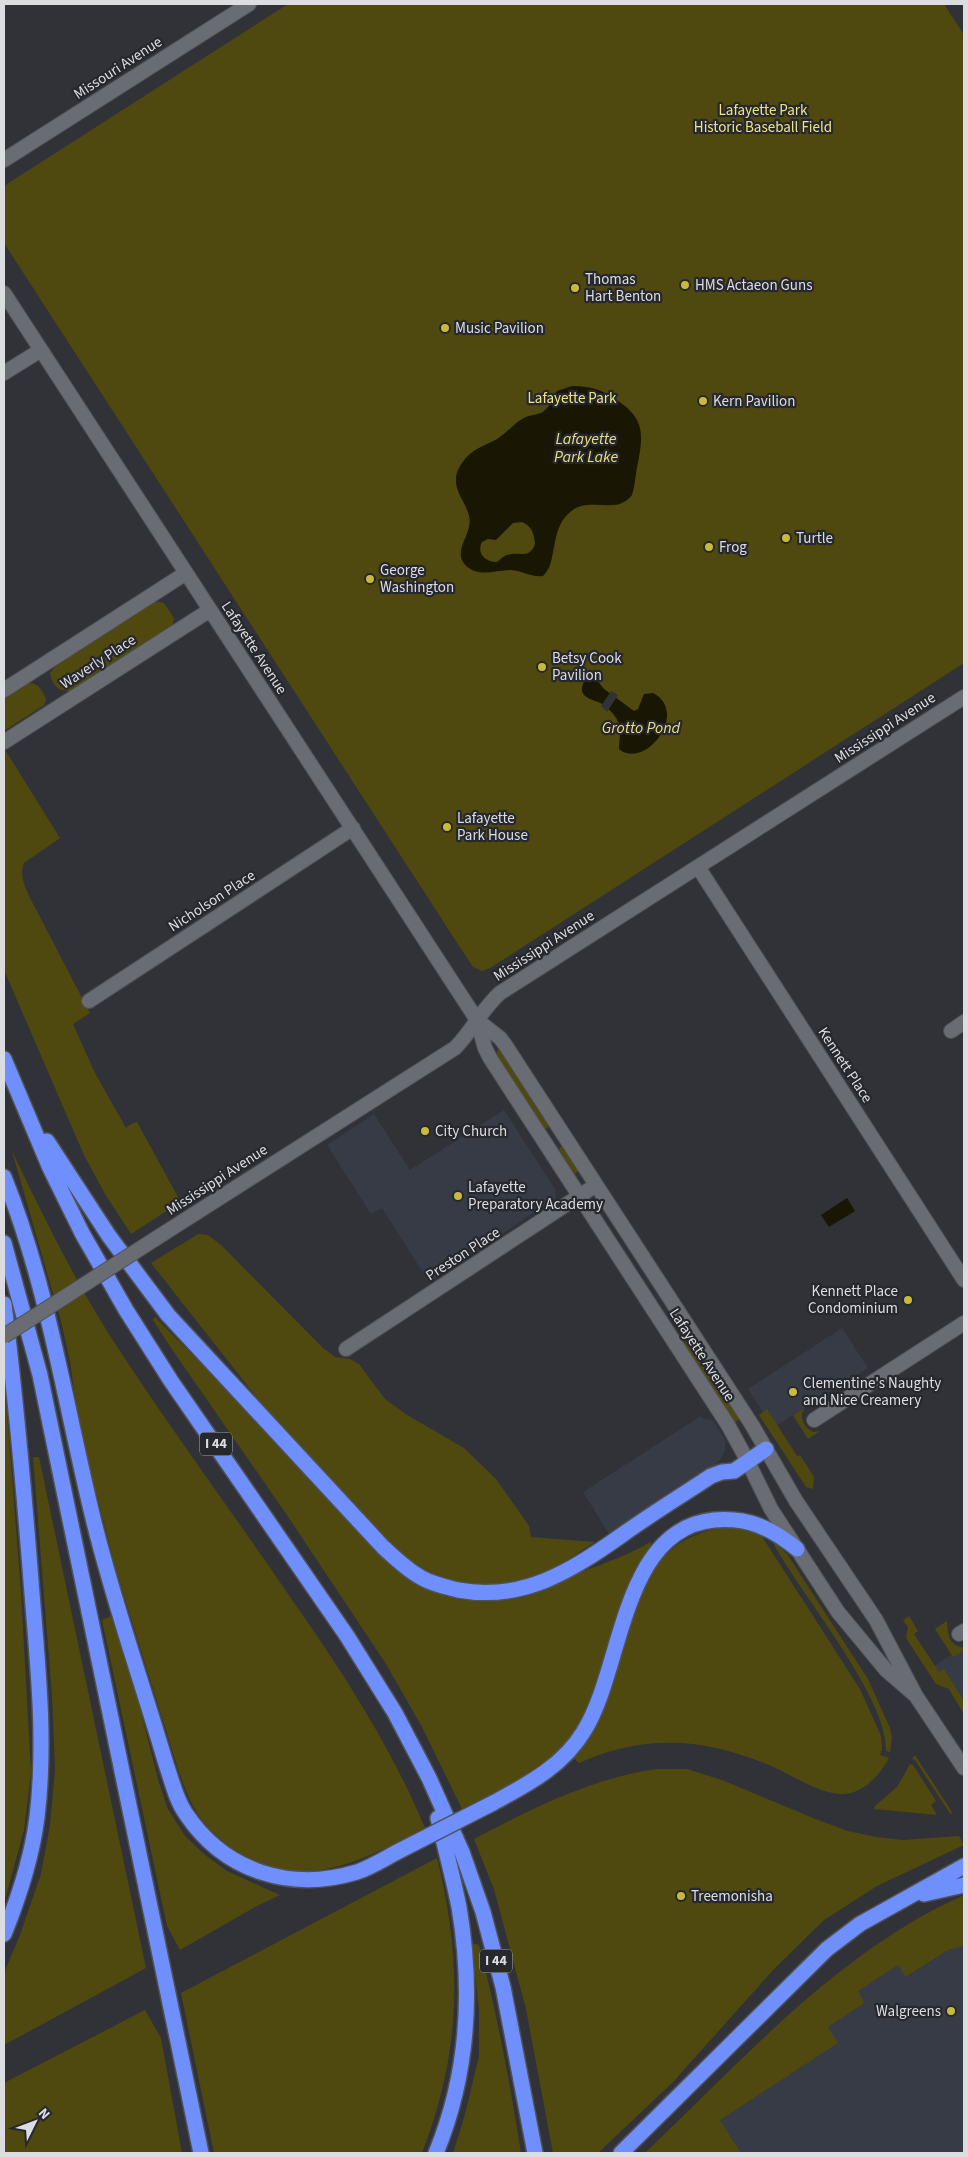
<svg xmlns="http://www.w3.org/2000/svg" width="968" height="2157" font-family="'Source Sans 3',sans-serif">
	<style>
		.built { fill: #373b46 }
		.green { fill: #4f4910 }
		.water { fill: #191603; fill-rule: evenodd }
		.pier { fill: #303238 }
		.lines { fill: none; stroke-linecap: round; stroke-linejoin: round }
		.minor-casing { stroke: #4f5155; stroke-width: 16 }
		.motorway-casing { stroke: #4f5155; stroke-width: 18 }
		.minor { stroke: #696c72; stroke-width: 14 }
		.motorway { stroke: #6f8ffc; stroke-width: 15 }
		.minor-bridge-casing { stroke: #4f5155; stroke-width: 16; stroke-linecap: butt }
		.motorway-bridge-casing { stroke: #4f5155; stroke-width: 18; stroke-linecap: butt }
		.minor-bridge { stroke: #696c72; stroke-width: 14 }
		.motorway-bridge { stroke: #6f8ffc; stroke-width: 15 }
		.poi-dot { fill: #caba3a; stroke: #26282e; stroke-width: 2 }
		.labels { text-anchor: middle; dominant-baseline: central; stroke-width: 4.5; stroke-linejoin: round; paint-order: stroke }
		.shield { fill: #26282e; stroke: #a5a7ab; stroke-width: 1 }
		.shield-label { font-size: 14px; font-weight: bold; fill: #dcdde1 }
		.street-label { font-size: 15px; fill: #dcdde1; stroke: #26282e }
		.park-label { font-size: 15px; fill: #efe385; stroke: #26282e }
		.poi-label { font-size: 15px; fill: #dcdde1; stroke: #26282e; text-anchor: start }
		.water-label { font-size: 16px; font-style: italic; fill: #eadf80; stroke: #26282e }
	</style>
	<rect width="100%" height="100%" fill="#303238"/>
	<path class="built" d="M504,1110L555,1189L556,1198L429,1282L382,1208L371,1214L327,1145L374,1114L410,1170Z
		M842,1328L868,1368L777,1425L767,1410L763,1412L748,1389Z
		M701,1416L703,1419L713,1420L725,1440V1450L720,1460L715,1466L609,1534L583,1492Z
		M964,1647V1714L934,1666Z
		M964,1946V2153H741L720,2120L857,1991L898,1965L907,1977L948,1950Z"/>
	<path class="green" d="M288,4H944L964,35V663L490,968L482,971L473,967L454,938L4,243V186Z
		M155,601L164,603L174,618L172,627L70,691C58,691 52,685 50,673L61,660Z
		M27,683C38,682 42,690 46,699L44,705L4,731V698Z
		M4,748L60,838L24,863C19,875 25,886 30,898L90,1013L73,1024L95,1073L126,1128L131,1124L137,1122L178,1197L179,1203L131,1234L105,1194L84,1155L4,970Z
		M499,1049L501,1050L550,1124L547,1129L542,1127L496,1056L497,1051Z
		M564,1146L579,1170L575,1174L571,1172L559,1152L560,1147Z
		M12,1151C41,1212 71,1273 107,1331C164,1420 228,1506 288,1594C340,1668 390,1744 425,1828C392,1845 356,1865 319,1870C277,1877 228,1854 202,1820C191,1806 185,1788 179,1772L116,1570L90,1469L76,1406L70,1361L61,1321Z
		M198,1234L208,1235L222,1246L323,1348L335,1357L350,1359L359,1364L385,1399L407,1415L464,1448L496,1479L529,1526L531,1537L595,1542C580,1551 565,1562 549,1570C489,1600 443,1588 393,1547L262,1404L151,1263Z
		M155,1317L420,1584C457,1602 498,1607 538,1592C552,1586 566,1579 580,1573C603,1563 628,1556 650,1542L652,1546C646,1553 640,1560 636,1568C606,1627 609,1706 558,1753C533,1776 493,1793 462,1809L422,1727L386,1664L289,1518L169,1345L153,1320Z
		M686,1340H689L742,1418L733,1423L684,1346Z
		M4,1374L21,1592L31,1772L24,1830L4,1903Z
		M805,1408C798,1417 804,1428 814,1432L820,1431L808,1439L793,1415Z
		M767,1409L797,1456L800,1455L814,1477L813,1489L806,1487L759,1415Z
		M33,1457H39L146,1968L4,2045V1973L20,1935L41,1874L50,1825L55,1770L52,1696Z
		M732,1527L761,1535L860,1689L881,1736L882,1749L880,1755L889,1758C879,1776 861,1796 839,1794C816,1792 792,1775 771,1766C707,1738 644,1733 579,1763L574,1758C590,1739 601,1718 609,1695C632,1624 638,1533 732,1527Z
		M771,1539L787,1554L868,1679L890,1728L892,1737L890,1752L886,1751C888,1696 798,1592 771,1539Z
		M111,1616L136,1693L159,1783L168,1809L185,1836L205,1855L227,1871L280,1895L255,1907L180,1950L167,1926L102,1620Z
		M909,1616L918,1631L914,1634L939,1672L944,1669L964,1701V1714L949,1689L936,1684L906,1638L908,1627L903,1620Z
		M947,1621C948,1634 948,1645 964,1648V1650L953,1657L935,1629Z
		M915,1755L952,1812L951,1815L915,1760L912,1759Z
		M910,1764L913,1765L936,1801L931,1805L937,1815L874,1809L875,1806L897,1787Z
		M657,1769H687L722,1780L818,1820L848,1831L876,1837L903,1840L959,1836L964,1845L877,1886L824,1920L774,1969L673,2082L598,2153H553L526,2009L494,1889L474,1839C531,1809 592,1778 657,1769Z
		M437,1858C463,1962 461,2053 422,2153H214L181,1993Z
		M964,1895V1946L948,1950L906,1977L898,1965L858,1991L864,2002L863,2004L828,2027L838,2043L720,2120L741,2153H645C744,2059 837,1952 964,1895Z
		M472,1943L479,1945C497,2014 510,2083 521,2153H453L464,2118L479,2056V2011Z
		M145,2010L161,2038L182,2153H4V2083Z"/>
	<path class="water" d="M572,386C589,386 601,389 615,399C647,419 643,436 637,468C635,477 635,486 632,495C615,517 589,494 569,513C549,531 558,563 543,576C532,578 521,570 510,570C497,570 480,577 469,568C452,556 466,541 469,527C475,503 440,489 465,459C473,449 486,445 497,439C507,433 514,423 524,418C531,414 539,416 545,410C551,405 553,397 557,391ZM522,522C532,526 534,534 535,544C530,560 518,551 507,555C503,556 500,560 497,562C486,562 476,554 482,542L488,539L496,540L513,523Z
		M589,674L593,675L604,689L634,711L638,709L644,694L653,693C690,712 645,771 619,749C619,734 624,729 614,715C610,710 604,704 598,702C590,699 578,696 583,684C585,680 586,677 589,674Z
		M847,1198L855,1211L829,1227L821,1215Z"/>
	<path class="pier" d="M611,691L618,695L607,712L601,706Z"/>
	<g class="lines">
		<g class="minor-casing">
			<path id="minor" d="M4,160L249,4
				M4,293L477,1020L485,1048L490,1058L728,1425L746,1458L771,1509L838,1612L886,1670L916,1696
				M4,373L41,350
				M4,690L186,573
				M4,742L210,610
				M698,867L964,1280
				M89,1001L353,828
				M477,1020L500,1038L506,1046L752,1425L796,1501L876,1620L916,1696L964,1768
				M951,1031L964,1022
				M166,1232L455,1048C472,1031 482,1009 500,993L964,697
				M346,1349L596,1185
				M814,1420L964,1323
				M959,1634L964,1631"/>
		</g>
		<g class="motorway-casing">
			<path id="motorway" d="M4,1059L50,1168L82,1233L126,1310L171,1381L347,1636L395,1713L429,1778L462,1852L483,1912L503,1987L535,2153
				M47,1141L109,1236L168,1315L383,1547C395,1558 407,1570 422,1578C432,1584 446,1587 458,1590C523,1602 571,1571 622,1535C651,1514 681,1496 711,1476L722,1472L734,1471L766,1449
				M4,1177C48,1286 65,1404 93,1518C113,1601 142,1682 166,1764C172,1781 176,1800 186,1814C225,1872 291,1892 357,1872C372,1867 387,1857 401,1850
				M4,1243L40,1375L201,2153
				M4,1304C15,1392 23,1480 30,1568C36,1650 47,1735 37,1817C32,1857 19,1897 4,1934
				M493,1803C528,1784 563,1766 584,1731C623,1669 621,1529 714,1520C748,1517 771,1528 797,1549
				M924,1894L964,1885
				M436,2153C468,2075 473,1990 459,1907C453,1877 445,1848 438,1818
				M621,2153L827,1949L860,1924L964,1866"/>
		</g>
		<use href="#minor" class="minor"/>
		<use href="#motorway" class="motorway"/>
		<g class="minor-bridge-casing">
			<path id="minor-bridge" d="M4,1336L166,1232"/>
		</g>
		<g class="motorway-bridge-casing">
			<path id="motorway-bridge" d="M401,1850L493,1803"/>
		</g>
		<use href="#minor-bridge" class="minor-bridge"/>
		<use href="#motorway-bridge" class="motorway-bridge"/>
	</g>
	<g class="poi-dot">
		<circle cx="685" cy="285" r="5"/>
		<circle cx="575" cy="288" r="5"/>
		<circle cx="445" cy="328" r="5"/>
		<circle cx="703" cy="401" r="5"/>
		<circle cx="786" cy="538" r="5"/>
		<circle cx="709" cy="547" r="5"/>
		<circle cx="370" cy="579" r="5"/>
		<circle cx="542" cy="667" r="5"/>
		<circle cx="447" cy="827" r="5"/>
		<circle cx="425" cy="1131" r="5"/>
		<circle cx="458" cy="1196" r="5"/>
		<circle cx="908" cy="1300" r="5"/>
		<circle cx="793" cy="1392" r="5"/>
		<circle cx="681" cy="1896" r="5"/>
		<circle cx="951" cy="2011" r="5"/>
	</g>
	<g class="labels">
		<g class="shield">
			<rect x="200" y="1432.5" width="32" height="23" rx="4"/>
			<rect x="480" y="1949.5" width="32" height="23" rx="4"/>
		</g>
		<g class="shield-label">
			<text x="216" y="1444">I 44</text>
			<text x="496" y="1961">I 44</text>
		</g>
		<g class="street-label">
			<text transform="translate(118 68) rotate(-33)">Missouri Avenue</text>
			<text transform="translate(254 648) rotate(57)">Lafayette Avenue</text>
			<text transform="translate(98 662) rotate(-33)">Waverly Place</text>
			<text transform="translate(885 728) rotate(-33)">Mississippi Avenue</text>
			<text transform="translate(212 901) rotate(-33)">Nicholson Place</text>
			<text transform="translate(544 946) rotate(-33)">Mississippi Avenue</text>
			<text transform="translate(845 1065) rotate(57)">Kennett Place</text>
			<text transform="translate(217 1180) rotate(-33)">Mississippi Avenue</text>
			<text transform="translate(463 1254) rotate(-33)">Preston Place</text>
			<text transform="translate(702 1355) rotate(57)">Lafayette Avenue</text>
		</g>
		<g class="park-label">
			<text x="763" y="110">Lafayette Park<tspan x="763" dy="17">Historic Baseball Field</tspan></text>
			<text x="572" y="398">Lafayette Park</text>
		</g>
		<g class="poi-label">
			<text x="585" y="279">Thomas<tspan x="585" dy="17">Hart Benton</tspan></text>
			<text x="695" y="285">HMS Actaeon Guns</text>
			<text x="455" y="328">Music Pavilion</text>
			<text x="713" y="401">Kern Pavilion</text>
			<text x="796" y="538">Turtle</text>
			<text x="719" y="547">Frog</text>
			<text x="380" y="570">George<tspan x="380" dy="17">Washington</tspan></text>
			<text x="552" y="658">Betsy Cook<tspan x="552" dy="17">Pavilion</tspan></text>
			<text x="457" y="818">Lafayette<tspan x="457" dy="17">Park House</tspan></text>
			<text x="435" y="1131">City Church</text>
			<text x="468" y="1187">Lafayette<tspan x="468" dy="17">Preparatory Academy</tspan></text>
			<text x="898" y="1291" text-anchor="end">Kennett Place<tspan x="898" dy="17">Condominium</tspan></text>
			<text x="803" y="1383">Clementine's Naughty<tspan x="803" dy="17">and Nice Creamery</tspan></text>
			<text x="691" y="1896">Treemonisha</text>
			<text x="941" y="2011" text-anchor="end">Walgreens</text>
		</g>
		<g class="water-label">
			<text x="586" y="439">Lafayette<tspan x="586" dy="18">Park Lake</tspan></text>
			<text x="641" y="728">Grotto Pond</text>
		</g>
	</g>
	<rect width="968" height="2157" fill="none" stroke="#dcdde1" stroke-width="10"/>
	<g transform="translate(35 2122) rotate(48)" stroke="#26282e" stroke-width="4" paint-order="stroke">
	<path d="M0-4L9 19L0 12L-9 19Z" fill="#dcdde1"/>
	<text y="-8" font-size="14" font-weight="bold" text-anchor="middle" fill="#dcdde1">N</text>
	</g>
</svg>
